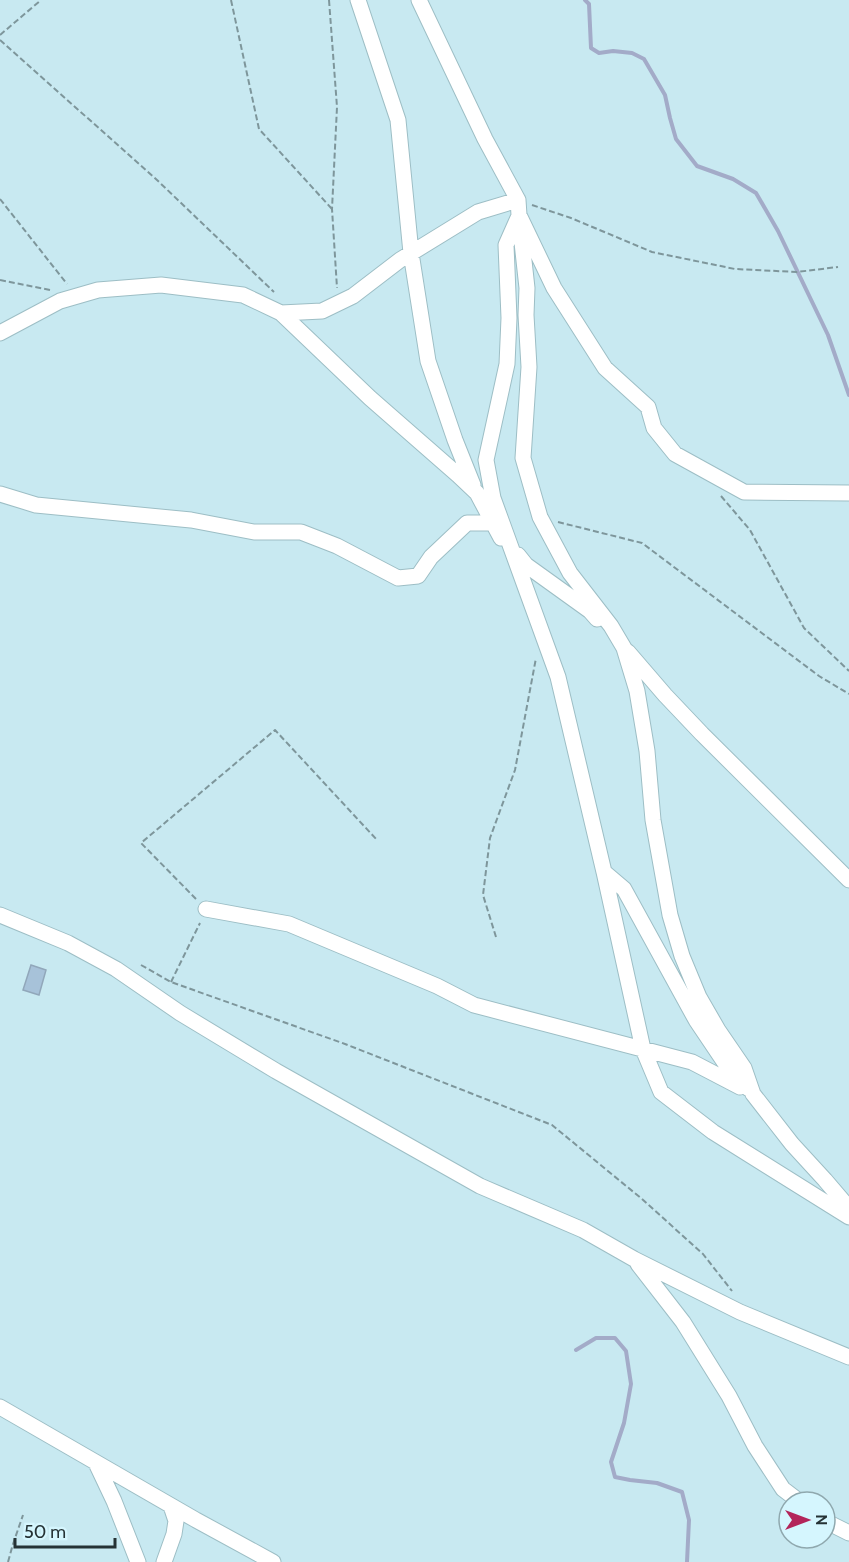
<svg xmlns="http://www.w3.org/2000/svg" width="849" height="1562" font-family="Cabin,sans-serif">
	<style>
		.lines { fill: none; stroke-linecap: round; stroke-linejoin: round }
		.stream { stroke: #a3abc8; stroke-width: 4 }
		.building { fill: #a7c2d9; stroke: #91a7ba; stroke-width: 1.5 }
		.minor-casing { stroke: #9dbec5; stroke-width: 17 }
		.path { stroke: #7e969b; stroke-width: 2; stroke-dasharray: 6 3; stroke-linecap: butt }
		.minor { stroke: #fff; stroke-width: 15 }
	</style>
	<rect width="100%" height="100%" fill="#c8e9f1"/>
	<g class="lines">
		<path class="stream" d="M585,0L589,4L591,48L599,53L613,51L632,53L644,59L665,95L670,118L676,139L697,166L733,179L756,193L778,231L828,335L849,395
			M576,1350L596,1338H615L626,1351L631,1384L624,1423L611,1462L615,1477L630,1480L657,1483L682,1492L689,1520L687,1562"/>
	</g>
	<path class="building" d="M31,965L46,970L39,995L23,990Z"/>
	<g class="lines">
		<g class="minor-casing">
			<path id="minor" d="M358,0L398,120L411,253L428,361L455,440L473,485
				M419,0L485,139L518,200L519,215L554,288L605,368L648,407L654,428L675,454L744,492L849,493
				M519,215L527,288L526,315L529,367L523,458L540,517L570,573L611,626L624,648L637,691L647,751L653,820L670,915L682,956L699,997L718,1030L744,1068L753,1094L792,1144L825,1180L849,1208
				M518,218L506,245L509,318L507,364L486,460L493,498L558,677L604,872L624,889L696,1020L731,1072L749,1089
				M281,313L370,398L458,475L477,493L501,538
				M0,333L60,301L98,290L161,285L243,295L281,313L322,311L353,296L400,260L478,212L518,200
				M0,494L36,505L191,520L254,532H301L337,546L398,578L418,576L431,557L467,523H492
				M518,555L526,565L590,611L597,619
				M628,652L665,695L702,734L849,880
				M604,872L643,1049L661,1092L713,1132L849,1217
				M206,909L289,924L437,986L474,1005L692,1062L740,1087
				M0,915L68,943L116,969L180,1013L276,1071L480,1186L583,1230L634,1259L740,1312L849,1357
				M638,1264L683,1322L729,1396L755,1446L783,1489L800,1502
				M0,1407L196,1520L273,1562
				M96,1463L114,1501L138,1562
				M825,1521L849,1533
				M164,1562L174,1534L176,1521L171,1506"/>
		</g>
		<path class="path" d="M231,0L259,129L332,209
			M329,0L337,107L332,209L337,288
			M0,35L41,0
			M0,40L157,180L274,292
			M0,199L67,284
			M532,205L571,218L652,252L735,269L797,272L838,267
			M0,280L50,290
			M721,496L750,530L804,628L849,671
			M558,522L642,543L819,676L849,694
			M196,899L141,843L275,730L377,840
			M496,937L483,895L490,838L515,770L536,658
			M141,965L171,982L345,1044L552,1125L642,1199L703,1254L732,1291
			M171,982L200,923
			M8,1562L13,1544L23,1515"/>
		<use href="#minor" class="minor"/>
	</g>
	<g transform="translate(807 1520) rotate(90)"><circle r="28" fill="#d5f6fe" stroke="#8fa8ae" stroke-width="1.5"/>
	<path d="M0-4.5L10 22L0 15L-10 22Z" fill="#b3255a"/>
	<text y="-9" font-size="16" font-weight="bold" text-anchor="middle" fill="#253235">N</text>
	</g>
	<path d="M15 1538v9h100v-9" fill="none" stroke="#253235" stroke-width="3"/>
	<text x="24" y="1538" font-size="18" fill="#253235" stroke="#d5f6fe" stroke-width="4.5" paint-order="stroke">50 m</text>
</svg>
